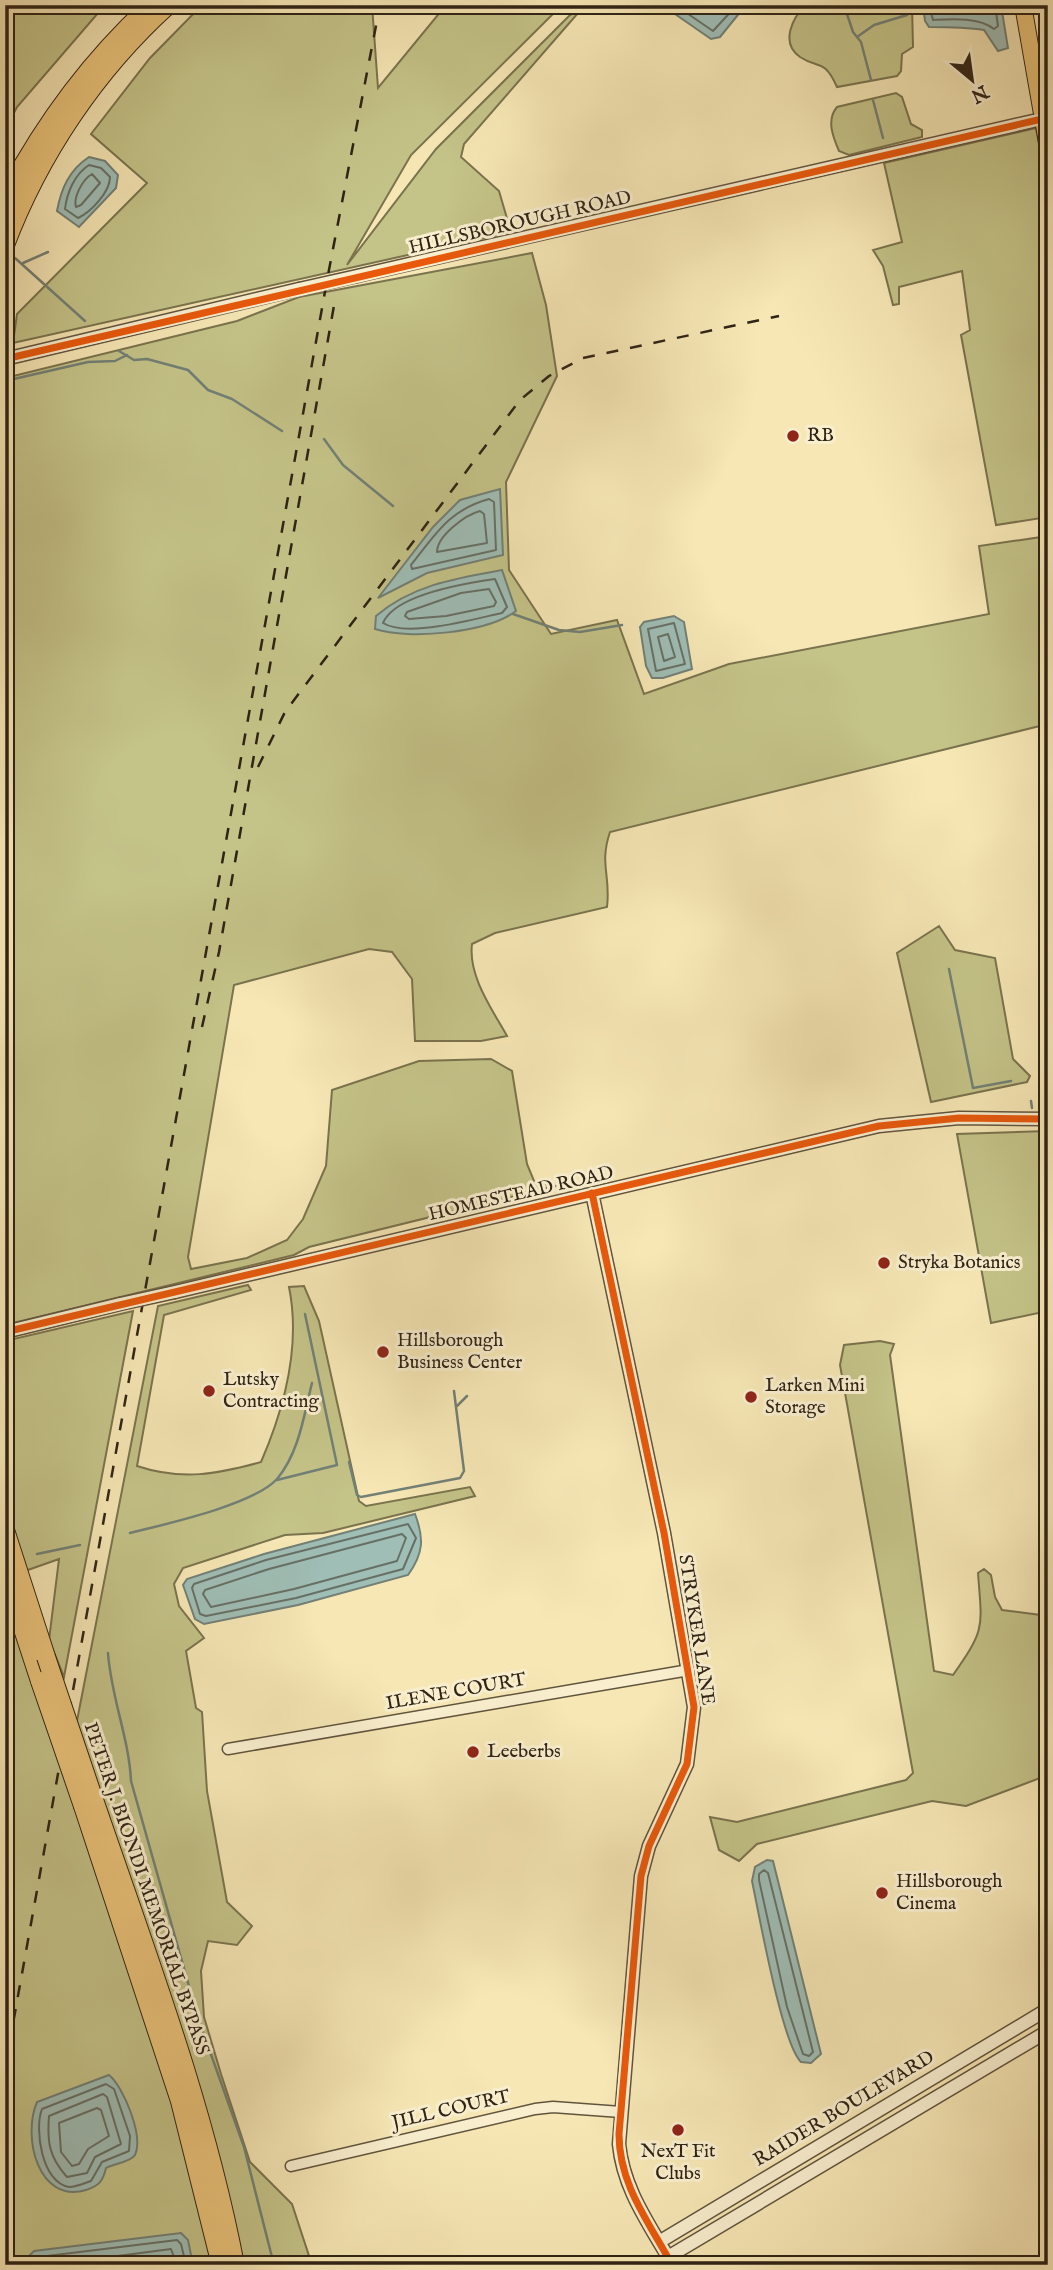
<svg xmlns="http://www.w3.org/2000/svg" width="1053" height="2270" font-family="'IM FELL English',serif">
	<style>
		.green { fill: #c4c388; stroke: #7a734e; stroke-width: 2 }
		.water { fill: #9fbeb6; stroke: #728076; stroke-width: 2 }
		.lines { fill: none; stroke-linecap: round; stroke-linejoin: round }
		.shore { stroke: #677066; stroke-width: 2 }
		.stream { stroke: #728076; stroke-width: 2.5 }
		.minor-casing { stroke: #61543d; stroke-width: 13 }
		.tertiary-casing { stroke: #61543d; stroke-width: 15 }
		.primary-casing { stroke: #2f2315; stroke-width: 18 }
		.trunk-casing { stroke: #2f2315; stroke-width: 20 }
		.minor { stroke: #f9efcf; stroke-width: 10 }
		.tertiary { stroke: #f9efcf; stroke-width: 12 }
		.primary { stroke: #ebc47a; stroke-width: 16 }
		.trunk { stroke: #ebc47a; stroke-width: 18 }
		.rail { stroke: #2f2315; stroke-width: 2.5; stroke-dasharray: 12 12; stroke-linecap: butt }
		.tertiary-bridge-casing { stroke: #61543d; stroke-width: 15; stroke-linecap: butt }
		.trunk-bridge-casing { stroke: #2f2315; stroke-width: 20; stroke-linecap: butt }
		.tertiary-bridge { stroke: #f9efcf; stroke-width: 12 }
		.trunk-bridge { stroke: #ebc47a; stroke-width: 18 }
		.cycleway-casing { stroke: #f9efcf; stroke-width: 11 }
		.cycleway { stroke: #e8590c; stroke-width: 7 }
		.poi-dot { fill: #8f2418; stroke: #f9efcf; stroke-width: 2.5 }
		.labels { text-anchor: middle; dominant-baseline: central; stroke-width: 6; stroke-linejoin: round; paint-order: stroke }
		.street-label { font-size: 19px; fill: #2f2315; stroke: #f9efcf }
		.poi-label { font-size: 19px; fill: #2f2315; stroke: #f9efcf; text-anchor: start }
	</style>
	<rect width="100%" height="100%" fill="#f6e7b5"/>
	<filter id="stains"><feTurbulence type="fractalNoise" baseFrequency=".00286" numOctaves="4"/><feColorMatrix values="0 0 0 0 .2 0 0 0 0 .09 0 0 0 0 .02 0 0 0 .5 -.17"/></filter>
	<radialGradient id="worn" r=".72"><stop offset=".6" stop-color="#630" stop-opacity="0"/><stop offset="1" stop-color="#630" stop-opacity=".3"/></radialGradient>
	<path class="green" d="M5,5H105L17,107L5,130Z
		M202,5H372L378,88L446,5H562L411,155L347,265L436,149L569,16L585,5L464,144L461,157L499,191L511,232L13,343L17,314L147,183L91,134L150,58Z
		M806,5H912L913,47L902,54L901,71L897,76L837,87C824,58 818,69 800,57C780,43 792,18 806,5Z
		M896,93L902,97L911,124L922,130V137L849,155L839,151C833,137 826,120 837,107Z
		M1036,128L1048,191V517L996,525L961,335L970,330L962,271L899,287V304L893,305L883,266L873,250L902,242L884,163Z
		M532,253L546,305L557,376L506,482L509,570L551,634L617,620L644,694L729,664L989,614L979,546L1048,536V724L610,832C599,864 611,876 607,907L495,933L472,944C468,976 492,1009 507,1036L481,1041H415L412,979L392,952L369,949L234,985L188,1257L191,1269L247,1258L287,1240L303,1219L326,1166L332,1090L419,1061L491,1059L512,1071L527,1164L534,1181L556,1186L309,1247L294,1255L5,1325V378L237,321L299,297Z
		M939,926L955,950L995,958L1013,1059L1030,1076L1027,1082L931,1102L897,953Z
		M1048,1131V1311L991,1323L957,1134Z
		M248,1285L251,1290L164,1315L137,1466C182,1481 218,1474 261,1462C284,1409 301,1346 289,1287L304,1286L319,1321L359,1501L366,1506L470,1487L475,1496L323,1533L285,1535L183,1568L174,1584L179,1606L204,1638L186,1651L196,1708L202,1712L207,1791L227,1902L252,1926L237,1945L208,1941L201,1971L204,2017L221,2074L250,2162L292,2204L312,2265H5V1600L66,1777L158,1306Z
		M133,1311L64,1677L49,1640L59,1559L5,1578V1529L13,1525L5,1496V1341Z
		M880,1341L894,1344L890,1355L934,1671L953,1675C986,1628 982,1628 978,1573L984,1569L991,1575L995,1597L1002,1610L1048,1616V1775L966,1806L932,1801L757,1844L739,1861L719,1850L710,1817L737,1822L906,1780L913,1773L840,1365L844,1345Z"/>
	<path class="water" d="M662,5H746L720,37L711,39Z
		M923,5H1001L1008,48L998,51L984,30C965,27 949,27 929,27L925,21Z
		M89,157L105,161L118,175L116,188L79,227L57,211C61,189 69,170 89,157Z
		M500,489L503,555L427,573L378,598L433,527L460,500Z
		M502,570L516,611C487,633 409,640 375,629L376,616C412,585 457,578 502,570Z
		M674,616L684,622L692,669L663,678H652L646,666L640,627L644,622Z
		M415,1514C424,1538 424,1553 408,1575L298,1605L204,1624L195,1619L183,1585L187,1579L264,1554Z
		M767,1860L773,1861L821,2054L811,2063L801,2062C782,2044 759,1914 752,1881L755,1867Z
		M109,2075C123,2086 144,2136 135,2155C131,2162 113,2164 106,2168C103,2181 99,2186 86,2190C38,2204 22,2137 37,2102Z
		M181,2233L188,2240L193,2265H26V2259L34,2251Z"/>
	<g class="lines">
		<path class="shore" d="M675,5L713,31L737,5
			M929,5L933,20C952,19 979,17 994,29L998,26L995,5
			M89,165L101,168L110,177C110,192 91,212 78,218L65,209C67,192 75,174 89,165Z
			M92,174L100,183L81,205L76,207C73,197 83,179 92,174Z
			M489,499L494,502L496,550L412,569L411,565C436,534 449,510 489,499Z
			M480,511L484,514L487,543L437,552C437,536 465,515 480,511Z
			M495,579L507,607L502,613C474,619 407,638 383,623C395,594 467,583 495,579Z
			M489,589L496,602L494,606L446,616L409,619L405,616L407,612L461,593Z
			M674,623L685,664L656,671L648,629Z
			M668,634L675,657L664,661L658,637Z
			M408,1524L416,1538L403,1569L296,1598L206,1616L200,1614L192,1588L194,1584L266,1560Z
			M402,1534L406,1538L397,1561L294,1589L211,1607L203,1594L205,1590L269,1569Z
			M764,1870L768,1873L813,2052L809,2056L803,2054L787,2007L759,1880V1874Z
			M106,2084L114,2089L130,2136L129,2151L102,2162L91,2181C85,2183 76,2187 69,2187C42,2183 34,2129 42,2109Z
			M103,2094L107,2097L121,2144L95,2157L87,2173L67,2177C49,2157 47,2142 49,2116Z
			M97,2108L101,2110L109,2136L88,2149L79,2164L72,2166L61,2152L59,2123Z
			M33,2265L39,2257L177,2240L181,2244L186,2265
			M49,2265L171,2249L177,2265"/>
		<path class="stream" d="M844,5L853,32L861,42L871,80
			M857,37L874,25L907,15
			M873,100L883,138
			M15,258L85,321
			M23,263L48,252
			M119,351L134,360L147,359L188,370L208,390L232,399L282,431
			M5,381L88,362L115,361L127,355
			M324,439L343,465L393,506
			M513,614L559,630L580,632L622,625
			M949,969L973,1088L1011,1081
			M1031,1101L1032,1108
			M457,1406L467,1396
			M349,1462L357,1495L361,1497L460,1478L464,1471L454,1391
			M277,1480L337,1465L305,1314
			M130,1533C166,1524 253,1505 277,1479C299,1453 304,1415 312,1383
			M37,1554L80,1545
			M108,1653C111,1697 129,1738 131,1781L198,2018L244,2147L274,2265"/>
		<g class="minor-casing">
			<path id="minor" d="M228,1749L689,1670
				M291,2166L535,2109L553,2107L621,2112"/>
		</g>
		<g class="tertiary-casing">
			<path id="tertiary" d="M357,276L1042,119
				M5,359L299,289
				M592,1193L664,1533L694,1707L687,1764L649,1846L641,1876L619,2144C623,2187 647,2221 668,2257L1048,2031
				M175,1292L879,1126L959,1118L1048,1119
				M5,1332L120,1304
				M659,2242L1048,2009"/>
		</g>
		<g class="primary-casing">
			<path id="primary" d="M1023,5L1048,148"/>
		</g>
		<g class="trunk-casing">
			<path id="trunk" d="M5,198C43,125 90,61 151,5
				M5,245C39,155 96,70 168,5
				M5,1530L46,1657
				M5,1574L40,1681
				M92,1794C145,1949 204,2103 235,2265
				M83,1806L180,2101L221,2265"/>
		</g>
		<use href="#minor" class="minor"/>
		<use href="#tertiary" class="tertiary"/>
		<use href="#primary" class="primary"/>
		<use href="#trunk" class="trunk"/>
		<path class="rail" d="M258,767L285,712L520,400L549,376L583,358L779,316
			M202,1027L219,952L335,300
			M5,2068L328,275L380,5"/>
		<g class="tertiary-bridge-casing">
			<path id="tertiary-bridge" d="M299,289L357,276
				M120,1304L175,1292"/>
		</g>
		<g class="trunk-bridge-casing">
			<path id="trunk-bridge" d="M46,1657L92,1794
				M40,1681L83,1806"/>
		</g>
		<use href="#tertiary-bridge" class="tertiary-bridge"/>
		<use href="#trunk-bridge" class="trunk-bridge"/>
		<g class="cycleway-casing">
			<path id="cycleway" d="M5,359L1042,119
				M592,1193L664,1533L694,1707L687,1764L649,1846L641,1876L619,2134C619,2185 649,2222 672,2265
				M5,1332L879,1126L959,1118L1048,1119"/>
		</g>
		<use href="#cycleway" class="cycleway"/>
	</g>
	<g class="poi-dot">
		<circle cx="793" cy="436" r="7"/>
		<circle cx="884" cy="1263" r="7"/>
		<circle cx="383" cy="1352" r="7"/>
		<circle cx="209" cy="1391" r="7"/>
		<circle cx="751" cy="1397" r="7"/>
		<circle cx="473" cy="1752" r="7"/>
		<circle cx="882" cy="1893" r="7"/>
		<circle cx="678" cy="2130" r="7"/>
	</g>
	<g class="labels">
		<g class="street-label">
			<text transform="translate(520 223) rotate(-13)">HILLSBOROUGH ROAD</text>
			<text transform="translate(521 1194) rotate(-13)">HOMESTEAD ROAD</text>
			<text transform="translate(696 1630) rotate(81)">STRYKER LANE</text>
			<text transform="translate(456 1692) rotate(-10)">ILENE COURT</text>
			<text transform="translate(146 1889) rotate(71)">PETER J. BIONDI MEMORIAL BYPASS</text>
			<text transform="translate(844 2109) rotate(-31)">RAIDER BOULEVARD</text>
			<text transform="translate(451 2110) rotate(-13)">JILL COURT</text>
		</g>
		<g class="poi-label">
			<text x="807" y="436">RB</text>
			<text x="898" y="1263">Stryka Botanics</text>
			<text x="397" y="1341">Hillsborough<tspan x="397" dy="22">Business Center</tspan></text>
			<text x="223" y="1380">Lutsky<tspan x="223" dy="22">Contracting</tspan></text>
			<text x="765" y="1386">Larken Mini<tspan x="765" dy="22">Storage</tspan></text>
			<text x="487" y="1752">Leeberbs</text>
			<text x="896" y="1882">Hillsborough<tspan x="896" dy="22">Cinema</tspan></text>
			<text x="678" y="2152" text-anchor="middle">NexT Fit<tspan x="678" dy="22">Clubs</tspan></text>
		</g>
	</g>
	<rect width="1053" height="2270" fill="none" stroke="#f6e7b5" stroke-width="28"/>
	<rect x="7" y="7" width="1039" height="2256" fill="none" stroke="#2f2315" stroke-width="3.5"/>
	<rect x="14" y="14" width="1025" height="2242" fill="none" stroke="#2f2315" stroke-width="2"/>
	<g transform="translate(972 80) rotate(151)" stroke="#f9efcf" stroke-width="5" paint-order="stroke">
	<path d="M0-5L12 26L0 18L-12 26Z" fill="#2f2315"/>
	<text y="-10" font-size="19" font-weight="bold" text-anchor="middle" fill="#2f2315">N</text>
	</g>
	<rect width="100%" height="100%" filter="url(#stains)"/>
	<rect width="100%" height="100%" fill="url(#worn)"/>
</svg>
